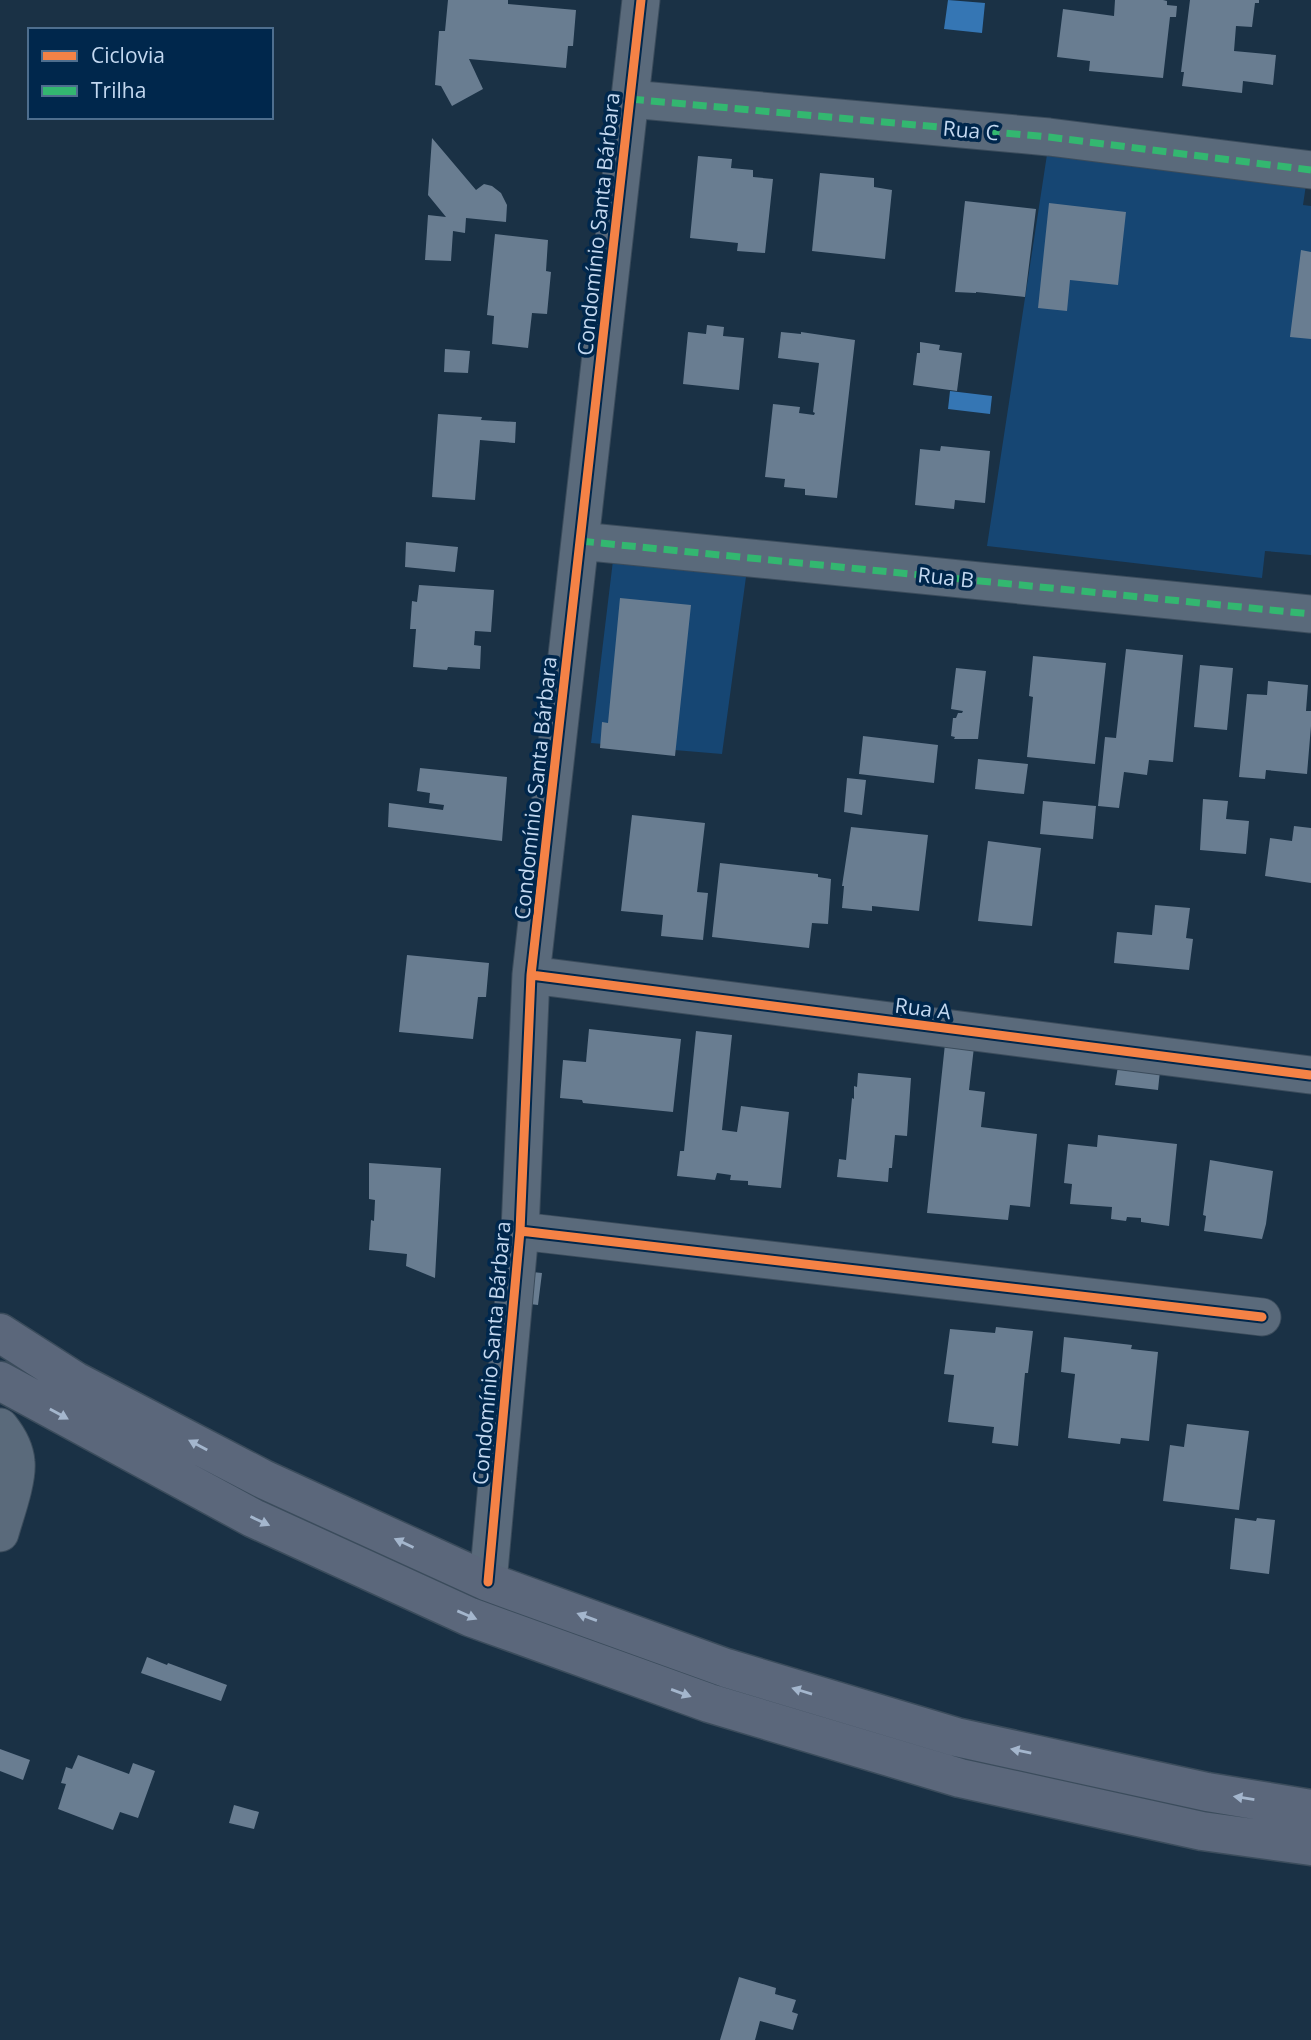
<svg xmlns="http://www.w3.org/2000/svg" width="1311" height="2040" font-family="'Open Sans',sans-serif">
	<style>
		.green { fill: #164673 }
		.water { fill: #3576b4 }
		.building { fill: #697d91 }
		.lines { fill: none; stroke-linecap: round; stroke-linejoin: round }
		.minor-casing { stroke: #3b4c5c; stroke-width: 39 }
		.major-casing { stroke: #3b4c5c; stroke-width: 41 }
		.minor { stroke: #5a6a7b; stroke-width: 37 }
		.major { stroke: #5b677b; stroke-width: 38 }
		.quiet { stroke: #33b770; stroke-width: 7; stroke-dasharray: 14 7; stroke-linecap: butt }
		.cycleway-casing { stroke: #00274c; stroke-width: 13 }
		.cycleway { stroke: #f48246; stroke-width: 9 }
		.oneway { fill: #a4b6cd }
		.labels { text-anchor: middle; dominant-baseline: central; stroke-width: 7; stroke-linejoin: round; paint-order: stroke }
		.street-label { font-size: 21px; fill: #c3d8f0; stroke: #00274c }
	</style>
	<rect width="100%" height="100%" fill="#1a3145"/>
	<path class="green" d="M1048,148L1307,178L1303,205L1311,206V555L1265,551L1262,578L987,546Z
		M614,552L748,562L722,754L591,743Z"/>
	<path class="water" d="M948,0L985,3L982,33L944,29Z
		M950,391L992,396L990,414L948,409Z"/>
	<path class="building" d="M448,0H508V4L576,10L573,46H568L566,68L469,59L483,89L452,106L441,86L435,85L439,31H445Z
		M1115,0H1163L1167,1V5L1177,6L1176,17H1170L1163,78L1089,71L1090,61L1057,57L1063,9L1114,16Z
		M1190,0H1259V3H1255L1252,27L1236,26L1234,51L1276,55L1273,85L1243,81L1242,93L1182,86L1184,72H1181Z
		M432,138L476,190L484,184L492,186L501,193L507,205L506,222L466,218L465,233L453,231L451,261L425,260L428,215L446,217L428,195Z
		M698,156L732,159L731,168L753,170V177L773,179L765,253L737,251L738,243L690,238Z
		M820,173L874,178V187L892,190L885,259L812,251Z
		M965,201L1036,209L1025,297L976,292V293L955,292Z
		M1049,203L1126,212L1118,285L1070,280L1067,311L1038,308Z
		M495,234L548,240L546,271L551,272L547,314L532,313L528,348L492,344L494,316L487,315Z
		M1301,250L1311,252V339L1290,337Z
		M707,325L724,327L723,336L744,338L739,390L683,384L688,332L706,334Z
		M781,332L801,334V332L855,340L837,498L805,495V489L784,487L785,479L765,477L773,404L800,407L799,413L814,415L815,413L813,412L819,363L778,358Z
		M920,342L940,345L939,350L962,353L957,391L913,385L917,353H920Z
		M445,349L470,351L468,373L444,372Z
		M438,414L482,417L481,420L516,422L515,443L480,440L475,500L432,497Z
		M941,446L990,451L985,503L955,500L954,509L915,505L920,449L940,451Z
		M406,542L458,547L455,572L405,567Z
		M419,585L494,590L491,632L475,631L474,645L481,646L480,669L448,667L447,670L413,667L416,629H410L412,601L417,602Z
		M620,598L691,605L675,756L600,748L602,722L608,723Z
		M1126,649L1183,655L1173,762L1149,760L1147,775L1124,772L1119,808L1098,806L1105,737L1116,738Z
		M1033,656L1106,663L1095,764L1027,757L1033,697L1029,696Z
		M1200,665L1233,668L1227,730L1194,727Z
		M956,668L986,671L978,739H954L955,737L951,736L953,718H956L958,713H962L963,711L951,709Z
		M1268,681L1308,685L1306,711H1311V726L1307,774L1266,770L1265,779L1239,777L1247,694L1267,695Z
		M863,736L938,745L934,783L859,774Z
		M978,759L1028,764L1024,794L975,789Z
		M420,768L507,777L502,841L388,827L389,803L443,810L444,805L429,803L430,793L417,791Z
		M847,778L866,780L862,815L844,812Z
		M1203,799L1228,801L1226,819L1249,821L1246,854L1200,850Z
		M1043,801L1096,806L1093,839L1040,834Z
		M632,815L705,823L697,892L708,893L703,940L661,936L663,915L621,911Z
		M1294,826L1311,828V883L1265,876L1270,838L1292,841Z
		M851,827L928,835L919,911L872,906V911L842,908L844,886H842Z
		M988,841L1041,848L1032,926L978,921Z
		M720,863L818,874V877L831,879L828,924L812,923L809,948L712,937Z
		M1155,905L1190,908L1186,938L1193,939L1189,970L1114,963L1117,932L1152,935Z
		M407,955L489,963L486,997H478L473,1039L399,1032Z
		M589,1029L681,1039L673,1112L583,1103L582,1100L560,1098L563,1060L586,1062Z
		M696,1031L732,1035L722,1130L737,1132L741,1106L789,1112L781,1188L748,1185V1181L730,1180L731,1175L717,1173L715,1180L677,1176L680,1151H684Z
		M945,1044L974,1047L969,1090L985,1092L981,1127L1037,1134L1030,1207L1010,1205L1008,1220L927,1213Z
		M1118,1066L1160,1071L1158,1090L1115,1085Z
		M858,1073L911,1078L907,1136L895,1135L892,1168H889L888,1182L837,1177L839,1159L846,1160L852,1098L854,1099V1086L857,1087Z
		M1098,1135L1177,1144L1169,1226L1141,1222V1218L1127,1217L1126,1221L1111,1219L1112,1207L1070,1204L1072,1184L1064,1183L1068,1144L1097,1147Z
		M1210,1160L1273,1171L1266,1224L1262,1239L1204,1231L1206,1216L1203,1215Z
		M369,1163L441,1168L435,1278L406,1266L407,1254L369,1250L371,1220L374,1221L375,1200L369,1199Z
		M493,1268L542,1273L538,1305L489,1299Z
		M996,1327L1033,1331L1028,1373H1025L1018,1446L992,1443L994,1427L948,1422L954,1375L944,1374L950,1329L995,1333Z
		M1064,1337L1132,1345L1131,1349L1158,1352L1149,1441L1121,1438L1120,1444L1068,1438L1075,1374L1061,1372Z
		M1187,1424L1249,1431L1239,1510L1163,1501L1170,1445L1184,1447Z
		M1235,1518L1256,1521L1257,1518L1275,1520L1269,1574L1230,1569Z
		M147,1657L167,1665L168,1663L227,1685L221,1701L141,1673Z
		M0,1749L30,1760L23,1780L0,1771Z
		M78,1755L129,1774L133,1763L155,1771L138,1818L120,1812L113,1830L58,1809L66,1784L61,1783L66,1767L72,1769Z
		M234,1805L259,1812L254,1829L229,1823Z
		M739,1977L776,1988L775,1994L796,2000L792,2012L798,2014L793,2030L760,2021L755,2040H720Z"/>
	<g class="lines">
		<g class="minor-casing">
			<path id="minor" d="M630,99L1049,137L1311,170
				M580,541L1311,614
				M531,975L1310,1075
				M520,1231L1262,1317
				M0,1427C8,1437 15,1449 16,1462C18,1480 5,1515 0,1533
				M488,1582L520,1231L531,975L641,0"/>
		</g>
		<g class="major-casing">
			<path id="major" d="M0,1333L75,1381L265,1480L488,1582L726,1668L956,1737L1207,1792L1311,1809
				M0,1381L253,1518L470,1617L709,1703L960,1778L1202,1831L1311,1846"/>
		</g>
		<use href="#minor" class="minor"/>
		<use href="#major" class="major"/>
		<path class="quiet" d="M630,99L1049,137L1311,170
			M580,541L1311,614"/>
		<g class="cycleway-casing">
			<path id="cycleway" d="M531,975L1310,1075
				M520,1231L1262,1317
				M488,1582L520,1231L531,975L641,0"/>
		</g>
		<use href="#cycleway" class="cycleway"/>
	</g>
	<defs><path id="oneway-solid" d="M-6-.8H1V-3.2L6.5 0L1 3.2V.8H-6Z" transform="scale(1.75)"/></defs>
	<g class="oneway">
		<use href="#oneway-solid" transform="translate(59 1414) rotate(29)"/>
		<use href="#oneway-solid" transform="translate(198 1445) rotate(-152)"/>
		<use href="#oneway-solid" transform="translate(260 1521) rotate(25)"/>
		<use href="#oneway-solid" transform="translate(404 1543) rotate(-155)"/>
		<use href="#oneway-solid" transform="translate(467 1615) rotate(23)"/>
		<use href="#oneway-solid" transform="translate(587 1617) rotate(-160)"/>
		<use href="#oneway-solid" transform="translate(802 1691) rotate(-163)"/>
		<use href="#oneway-solid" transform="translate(681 1693) rotate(20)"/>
		<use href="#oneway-solid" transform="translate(1021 1751) rotate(-168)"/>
		<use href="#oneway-solid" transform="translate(1244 1798) rotate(-171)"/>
	</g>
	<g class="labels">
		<g class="street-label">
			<text transform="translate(971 130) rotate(5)">Rua C</text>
			<text transform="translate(598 224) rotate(-84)">Condomínio Santa Bárbara</text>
			<text transform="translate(946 577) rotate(6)">Rua B</text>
			<text transform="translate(535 788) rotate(-84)">Condomínio Santa Bárbara</text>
			<text transform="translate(923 1008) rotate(7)">Rua A</text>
			<text transform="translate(491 1353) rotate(-85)">Condomínio Santa Bárbara</text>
		</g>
	</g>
	<rect x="28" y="28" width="245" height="91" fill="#00274c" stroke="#4e6e8e" stroke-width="2"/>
	<rect x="42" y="51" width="35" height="10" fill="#f48246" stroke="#4e6e8e" stroke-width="2"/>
	<text x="91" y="63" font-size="21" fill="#c3d8f0">Ciclovia</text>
	<rect x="42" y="86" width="35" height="10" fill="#33b770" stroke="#4e6e8e" stroke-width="2"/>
	<text x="91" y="98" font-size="21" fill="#c3d8f0">Trilha</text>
</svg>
